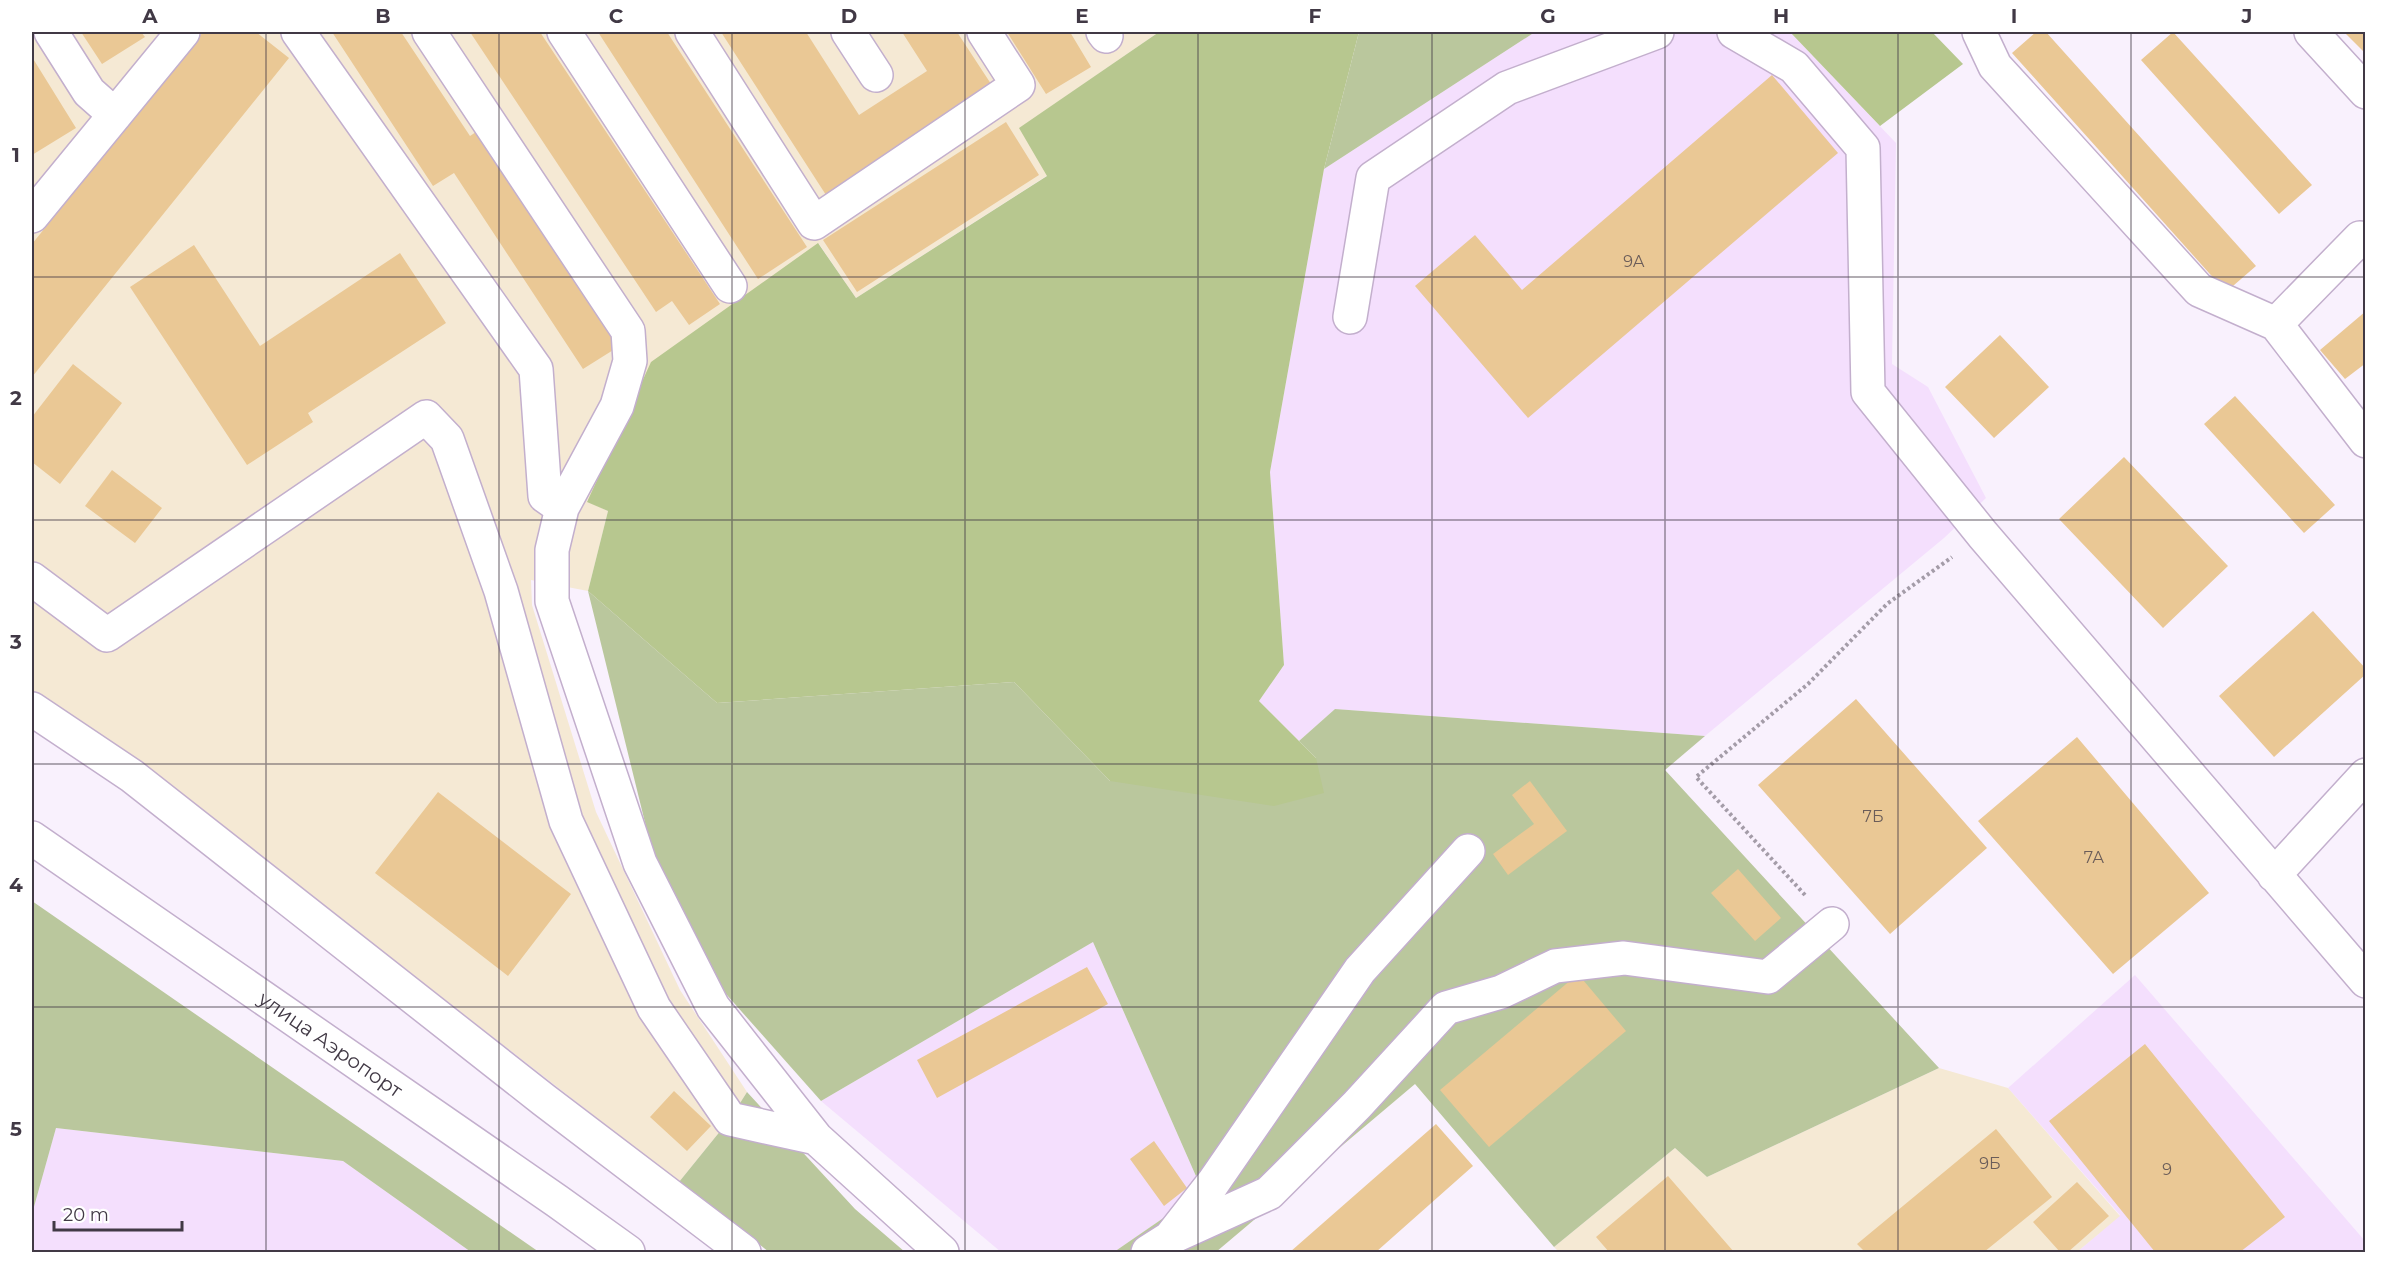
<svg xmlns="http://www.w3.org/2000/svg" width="2397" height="1284" font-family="Montserrat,sans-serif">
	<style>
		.built { fill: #f4dffd }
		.industrial { fill: #f5e9d4 }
		.green { fill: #bac79d }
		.forest { fill: #b7c78f }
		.building { fill: #eac895 }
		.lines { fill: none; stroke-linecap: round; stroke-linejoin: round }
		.minor-casing { stroke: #c3afcd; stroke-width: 36 }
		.major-casing { stroke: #c3afcd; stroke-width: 36 }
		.path { stroke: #a49ca8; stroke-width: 4; stroke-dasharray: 3 3; stroke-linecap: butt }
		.minor { stroke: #fff; stroke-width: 33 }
		.major { stroke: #fff; stroke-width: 33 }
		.grid { fill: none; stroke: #413945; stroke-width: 1.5; stroke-opacity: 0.55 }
		.labels { text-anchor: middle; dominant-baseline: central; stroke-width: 4.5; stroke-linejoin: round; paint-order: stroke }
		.number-label { font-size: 16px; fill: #6b5d59 }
		.street-label { font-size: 20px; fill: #413945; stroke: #fff }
		.neatline { fill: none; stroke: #413945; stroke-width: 2 }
		.grid-label { font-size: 20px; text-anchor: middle; font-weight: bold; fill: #413945 }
	</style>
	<rect width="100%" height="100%" fill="#f9f1fd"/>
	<path class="built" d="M1535,32H1790L1896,143L1892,364L1928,387L1986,498L1944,538L1705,736L1335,709L1299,741L1259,701L1284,665L1270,472L1324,169Z
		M1093,942L1199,1183L1175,1210L1114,1252H1001L821,1101Z
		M2135,975L2365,1241V1252H2077L2120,1215L2008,1088Z
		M56,1128L343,1161L471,1252H32V1214Z"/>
	<path class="industrial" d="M32,32H1159L1020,128L1048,175L856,298L819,244L587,501L608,511L588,591L531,580L532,605L596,812L680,990L747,1092L730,1119L679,1182L137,760L32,691Z
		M1939,1068L2008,1088L2120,1216L2077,1252H1559L1554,1247L1675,1148L1707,1177Z"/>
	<path class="green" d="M1359,32H1535L1324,169Z
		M588,591L717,703L1014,682L1110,781L1316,758L1299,741L1335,709L1705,736L1665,770L1939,1068L1707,1177L1675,1148L1554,1247L1415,1084L1216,1252H1114L1175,1210L1199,1183L1093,942L821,1101L726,994L654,859Z
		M32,901L539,1252H471L343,1161L56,1128L32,1214Z
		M747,1092L855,1209L905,1252H769L679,1182L730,1119Z"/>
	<path class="forest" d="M1159,32H1359L1324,169L1270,472L1284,665L1259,701L1316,758L1324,793L1274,806L1110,781L1014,682L717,703L588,591L608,511L587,502L651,362L818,243L856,298L1047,176L1019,128Z
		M1790,32H1932L1963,64L1880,126Z"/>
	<path class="building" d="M81,32H141L145,37L102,64Z
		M203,32H256L289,58L32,377V244Z
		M332,32H401L470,136L476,132L618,347L583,369L454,173L433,186Z
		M470,32H540L720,304L689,325L672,301L656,312Z
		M598,32H667L807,247L758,279Z
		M721,32H806L859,115L927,71L902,32H957L993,87L826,195Z
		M1007,32H1070L1091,67L1046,94Z
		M2036,32H2046L2256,266L2226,292L2012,53Z
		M2173,32L2312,185L2279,214L2141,60Z
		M2344,32H2366V54Z
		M32,57L76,128L32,155Z
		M1772,75L1838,153L1528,418L1415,286L1475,235L1522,290Z
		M1006,122L1039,175L857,292L823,240Z
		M194,245L260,346L400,253L446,323L308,413L313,422L247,465L130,287Z
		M2366,311V363L2345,379L2320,350Z
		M2000,335L2049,387L1994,438L1945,387Z
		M73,364L122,403L60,484L32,462V417Z
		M2235,396L2335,505L2304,533L2204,424Z
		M2124,457L2228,566L2163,628L2059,519Z
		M112,470L162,508L135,543L85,506Z
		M2313,611L2366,669V674L2274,757L2219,696Z
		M1856,699L1987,848L1890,934L1758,785Z
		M2077,737L2209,893L2113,974L1978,821Z
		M1530,781L1567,831L1508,875L1493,854L1534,824L1512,795Z
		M438,792L571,894L508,976L375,873Z
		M1738,869L1781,918L1755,941L1711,893Z
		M1087,967L1108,1004L937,1098L917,1060Z
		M1578,974L1626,1031L1489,1147L1440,1090Z
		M2145,1044L2285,1217L2240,1252H2155L2049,1121Z
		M674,1091L711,1126L687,1151L650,1117Z
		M1436,1124L1473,1166L1376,1252H1290Z
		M1996,1129L2052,1197L1984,1252H1865L1857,1244Z
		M1154,1141L1187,1188L1164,1206L1130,1159Z
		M1668,1176L1734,1252H1609L1596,1237Z
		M2077,1182L2109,1216L2068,1252H2060L2033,1222Z"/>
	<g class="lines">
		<g class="minor-casing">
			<path id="minor" d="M51,32L89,92L115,115
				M298,32L536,369L545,496L562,508
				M429,32L628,331L630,361L617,406L562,508L552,550V601L640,863L713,1007L816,1138L942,1252
				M564,32L730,286
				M692,32L814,223L1018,85L984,32
				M848,32L876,75
				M1103,32L1106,36
				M1734,32L1794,67L1863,148L1868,392L1983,535L2366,981
				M1979,32L1995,66L2199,290L2276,324L2366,441
				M2311,32L2366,92
				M32,216L183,32
				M1350,317L1373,178L1507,88L1657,32
				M2276,324L2360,238
				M32,579L107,635L426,417L447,439L501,591L566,821L654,1008L730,1119L816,1138
				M32,709L132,776L544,1100L744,1252
				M2274,875L2366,775
				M1170,1238L1269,1193L1357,1105L1446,1008L1501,992L1555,966L1624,958L1768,977L1832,924
				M1148,1252L1170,1238L1213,1183L1360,970L1468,851"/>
		</g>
		<g class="major-casing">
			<g id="major">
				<path id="s1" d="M32,838L557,1201L628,1252"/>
			</g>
		</g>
		<path class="path" d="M1805,895L1696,777L1808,684L1887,604L1952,557"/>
		<use href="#minor" class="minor"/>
		<use href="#major" class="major"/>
	</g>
	<path class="grid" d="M266,32V1252M499,32V1252M732,32V1252M965,32V1252M1198,32V1252M1432,32V1252M1665,32V1252M1898,32V1252M2131,32V1252M32,277H2366M32,520H2366M32,764H2366M32,1007H2366"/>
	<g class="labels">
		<g class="number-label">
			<text x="1634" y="261">9А</text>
			<text x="1873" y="816">7Б</text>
			<text x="2094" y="857">7А</text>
			<text x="1990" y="1163">9Б</text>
			<text x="2167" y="1169">9</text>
		</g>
		<g class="street-label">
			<text stroke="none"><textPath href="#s1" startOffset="363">улица Аэропорт</textPath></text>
		</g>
	</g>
	<rect width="2397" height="1284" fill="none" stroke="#ffffff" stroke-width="66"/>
	<path d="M54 1221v9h128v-9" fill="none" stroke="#413945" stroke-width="3"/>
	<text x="63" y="1221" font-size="18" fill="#413945" stroke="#ffffff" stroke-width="4.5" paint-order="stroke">20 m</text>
	<rect x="33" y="33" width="2331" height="1218" class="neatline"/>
	<g class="grid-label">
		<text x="150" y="23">A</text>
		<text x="383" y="23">B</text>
		<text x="616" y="23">C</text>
		<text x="849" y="23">D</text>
		<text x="1082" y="23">E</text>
		<text x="1315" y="23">F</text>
		<text x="1548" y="23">G</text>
		<text x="1781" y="23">H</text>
		<text x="2014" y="23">I</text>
		<text x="2247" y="23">J</text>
		<text x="16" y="162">1</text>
		<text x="16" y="405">2</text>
		<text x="16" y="649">3</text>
		<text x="16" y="892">4</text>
		<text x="16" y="1136">5</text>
	</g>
</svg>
